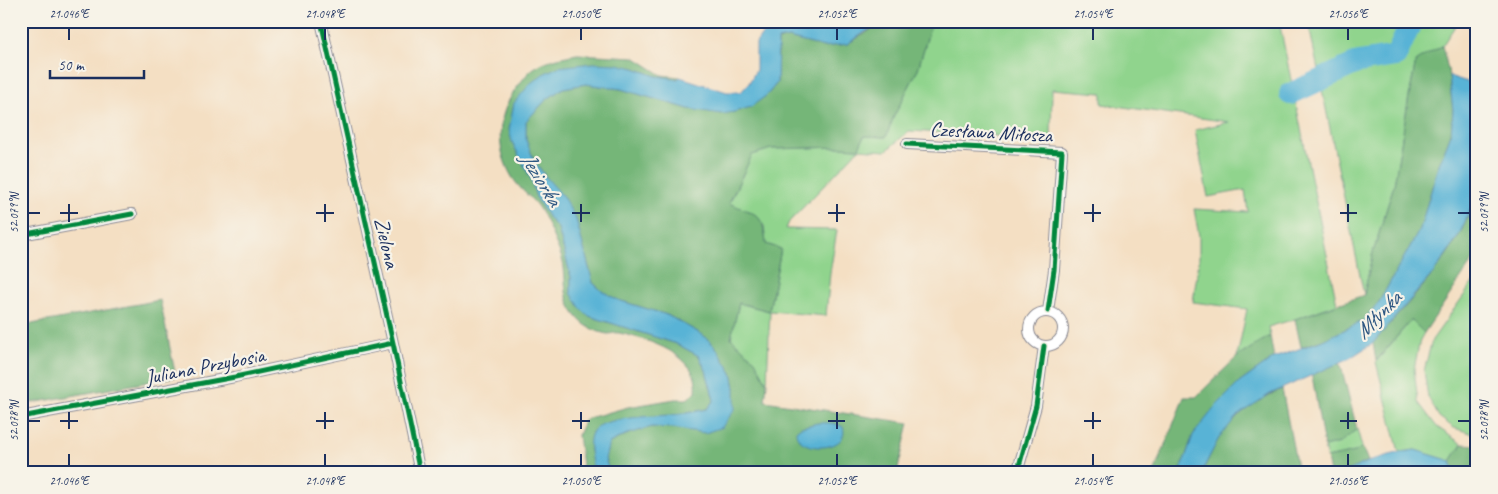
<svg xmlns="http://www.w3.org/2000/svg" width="1498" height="494" font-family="Caveat,sans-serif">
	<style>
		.green { fill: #90d48d; stroke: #568276 }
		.forest { fill: #74b678; stroke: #48726b }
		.water { fill: #59b3d6; stroke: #3a719a }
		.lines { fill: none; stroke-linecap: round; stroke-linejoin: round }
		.river { stroke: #59b3d6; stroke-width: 22 }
		.street-casing { stroke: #888790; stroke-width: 12 }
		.street { stroke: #fff; stroke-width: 10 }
		.cycleway-casing { stroke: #f7f3e8; stroke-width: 8 }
		.cycleway { stroke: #00873e; stroke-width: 5 }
		.ticks { fill: none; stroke: #1b2f5e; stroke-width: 2 }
		.labels { text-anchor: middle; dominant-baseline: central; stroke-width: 4.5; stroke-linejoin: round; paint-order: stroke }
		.street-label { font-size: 21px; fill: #1b2f5e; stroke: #f7f3e8 }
		.water-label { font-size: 22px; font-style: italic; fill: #2e5782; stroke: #f7f3e8 }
		.neatline { fill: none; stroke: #1b2f5e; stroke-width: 2 }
		.ticks-label { font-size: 12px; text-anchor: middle; fill: #1b2f5e }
	</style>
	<rect width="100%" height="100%" fill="#f7f3e8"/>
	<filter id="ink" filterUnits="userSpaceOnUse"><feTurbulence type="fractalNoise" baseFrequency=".02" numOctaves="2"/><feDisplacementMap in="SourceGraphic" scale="10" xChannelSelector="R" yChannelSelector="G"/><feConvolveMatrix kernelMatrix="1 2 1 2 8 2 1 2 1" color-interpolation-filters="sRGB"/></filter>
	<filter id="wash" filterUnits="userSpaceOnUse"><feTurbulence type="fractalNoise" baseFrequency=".0096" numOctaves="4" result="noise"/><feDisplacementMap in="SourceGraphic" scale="20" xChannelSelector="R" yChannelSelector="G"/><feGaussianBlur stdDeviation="1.12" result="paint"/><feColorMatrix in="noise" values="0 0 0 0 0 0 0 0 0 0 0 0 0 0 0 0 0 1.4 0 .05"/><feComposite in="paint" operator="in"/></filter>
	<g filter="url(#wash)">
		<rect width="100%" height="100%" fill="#f4dfc3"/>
		<path class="green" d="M932,21H1279L1337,304L1295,319L1268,327L1270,336L1237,357L1247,309L1193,302L1199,259V236L1194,209L1248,212L1245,190L1208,197L1195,130L1229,122L1102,104V93L1052,89L1051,139L909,131L886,151L859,149L789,222L786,229L837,230L830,273L826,316L770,311L767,383L754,360L731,338L739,303L769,311L781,249L766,244L764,226L756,215L729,204L752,155L771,149L839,147L859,148L864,136L886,137L894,116L918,69Z
			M1308,21H1455L1457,23L1442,46L1416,62L1408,102L1394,185L1372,256L1364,295Z
			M1477,277V435L1454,428L1439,417L1428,397L1424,371L1432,340Z
			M1411,320L1424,333L1420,340L1414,369L1418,402L1437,427L1462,444L1451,461L1415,450L1399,452L1376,362Z
			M1357,429L1362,447L1355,452L1327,458L1324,447L1340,443Z"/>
		<path class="forest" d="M882,21H932L918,69L894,116L886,137L864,136L859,148L839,147L771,149L752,155L729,203C756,215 763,211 766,244L781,249L769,311L739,303L731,338L755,360L767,383L765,401L909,423L897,473H610L605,459L609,443C622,437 640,427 654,427C671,426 688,430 705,432L735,388L732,373L715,346L703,335L667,315L618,300L602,291L593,283L576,219L534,160L526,140V121L546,100L563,88L586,84L621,89L689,109L734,112L751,106L767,95L777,83L778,41L788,38L824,47L847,44L866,33Z
			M1442,46L1448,69L1453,110L1451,134L1438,167L1420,229L1379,302L1363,321L1323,340L1301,347L1295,319L1364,295L1372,256L1394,185L1408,102L1416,61Z
			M577,54L634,57L662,75L680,77L678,79L656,76L634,68L558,67L512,142L531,179L536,197L549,218L558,228L571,277V293L589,316L677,344L699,356L706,370L714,400L707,409L592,432L590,450L594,473H583L578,435L585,419L628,407L675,399H687L696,392C701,355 647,339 619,333C615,332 612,334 608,334C598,333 584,326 578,318C564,302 566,288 564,268C563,259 558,248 554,239C549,227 543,213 535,203C527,194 518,187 512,177C494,146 497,112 519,85C523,79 528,72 534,68C547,59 562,57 577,54Z
			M1477,188V251L1472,262L1424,333L1411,320L1376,361L1373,343C1410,300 1467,245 1477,188Z
			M160,300L176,377L32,403L21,344V326Z
			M1270,336L1274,358L1239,383L1193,435L1180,473H1154L1184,397H1196L1237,357Z
			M1340,362L1357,429L1340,443L1324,447L1312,375Z
			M1282,389L1298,473H1201C1208,462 1212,449 1219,438C1233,415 1258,400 1282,389Z
			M1462,444L1477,445V473H1454L1451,461Z
			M1362,447L1368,461L1344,473H1330L1327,458L1355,452Z"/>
		<path class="water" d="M778,21H882L847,44L824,47L788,38L778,40L777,83L767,95L751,107L734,112L722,114L689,109L621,89L586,84L563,88L546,100L526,121V140L534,160L544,175L562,195L576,219L593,283L602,291L618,300L667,315L703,335L715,346L732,373L735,388V409L722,427L705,433L672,428L652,427L625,435L609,443L605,459L610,473H594C592,461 586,441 593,431C604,415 661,417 680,414C689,413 698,411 707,409L714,400L706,370L699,356L677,344L589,316L581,309L571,293V277L558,228L549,218L536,197L531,179L512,142L509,130L514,103L531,83L543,74L558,67L593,63L617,64L634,68L656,76L678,79L680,77L727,92H741L749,83L756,70V43L768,26Z
			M1469,21H1477V53L1470,51Z
			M1449,76L1477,85V188L1474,202L1458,237L1435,271L1373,343L1350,358L1270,394L1238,415L1219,438L1201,473H1180L1193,435L1216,406L1239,383L1274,358L1323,340L1363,321L1379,302L1420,229L1438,167L1451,134L1453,110Z
			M818,423C827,423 835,422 843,427C851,452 796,454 796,431L801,427Z
			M1415,450L1451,461L1454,473H1344C1369,460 1388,454 1415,450Z"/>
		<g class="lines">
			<path class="river" d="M1290,94L1359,62L1396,56L1412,21"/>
		</g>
	</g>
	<g filter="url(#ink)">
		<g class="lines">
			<g class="street-casing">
				<path id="street" d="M321,21L393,343L420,473
					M907,144L1062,152L1054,270L1048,311
					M21,235L132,214
					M1029 329a17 17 0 1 1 34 0a17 17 0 1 1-34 0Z
					M21,417L235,377L393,343
					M1017,473L1036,406L1044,346"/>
			</g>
			<use href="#street" class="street"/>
			<g class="cycleway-casing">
				<path id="cycleway" d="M321,21L393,343L420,473
					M907,144L1062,152L1054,270L1048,311
					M21,235L132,214
					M21,417L235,377L393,343
					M1017,473L1036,406L1044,346"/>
			</g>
			<use href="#cycleway" class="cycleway"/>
		</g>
	</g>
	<path class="ticks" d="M69,28V40M325,28V40M581,28V40M837,28V40M1093,28V40M1348,28V40M69,204V222M325,204V222M581,204V222M837,204V222M1093,204V222M1348,204V222M28,213H40M60,213H78M316,213H334M572,213H590M828,213H845M1084,213H1101M1340,213H1357M1458,213H1470M69,412V429M325,412V429M581,412V429M837,412V429M1093,412V429M1348,412V429M28,421H40M60,421H78M316,421H334M572,421H590M828,421H845M1084,421H1101M1340,421H1357M1458,421H1470M69,454V466M325,454V466M581,454V466M837,454V466M1093,454V466M1348,454V466"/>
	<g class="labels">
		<g class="street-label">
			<text transform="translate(991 132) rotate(3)">Czesława Miłosza</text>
			<text transform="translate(387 243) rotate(77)">Zielona</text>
			<text transform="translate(205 366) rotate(-11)">Juliana Przybosia</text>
		</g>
		<g class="water-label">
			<text transform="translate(541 179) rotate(58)">Jeziorka</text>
			<text transform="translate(1378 315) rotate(-46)">Młynka</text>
		</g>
	</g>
	<rect width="1498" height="494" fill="none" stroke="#f7f3e8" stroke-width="55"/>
	<path d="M50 70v8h94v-8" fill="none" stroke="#1b2f5e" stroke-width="2.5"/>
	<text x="58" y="70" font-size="15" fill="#1b2f5e" stroke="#f7f3e8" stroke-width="4" paint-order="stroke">50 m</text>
	<rect x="28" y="28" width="1442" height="438" class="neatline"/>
	<g class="ticks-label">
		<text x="69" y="18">21.046°E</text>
		<text x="325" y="18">21.048°E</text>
		<text x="581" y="18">21.050°E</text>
		<text x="837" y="18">21.052°E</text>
		<text x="1093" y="18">21.054°E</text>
		<text x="1348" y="18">21.056°E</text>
		<text transform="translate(14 213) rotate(-90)" y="4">52.079°N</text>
		<text transform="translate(1484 213) rotate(-90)" y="4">52.079°N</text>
		<text transform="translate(14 421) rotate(-90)" y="4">52.078°N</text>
		<text transform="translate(1484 421) rotate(-90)" y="4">52.078°N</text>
		<text x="69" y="485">21.046°E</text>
		<text x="325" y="485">21.048°E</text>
		<text x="581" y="485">21.050°E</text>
		<text x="837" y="485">21.052°E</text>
		<text x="1093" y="485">21.054°E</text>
		<text x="1348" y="485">21.056°E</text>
	</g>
</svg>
